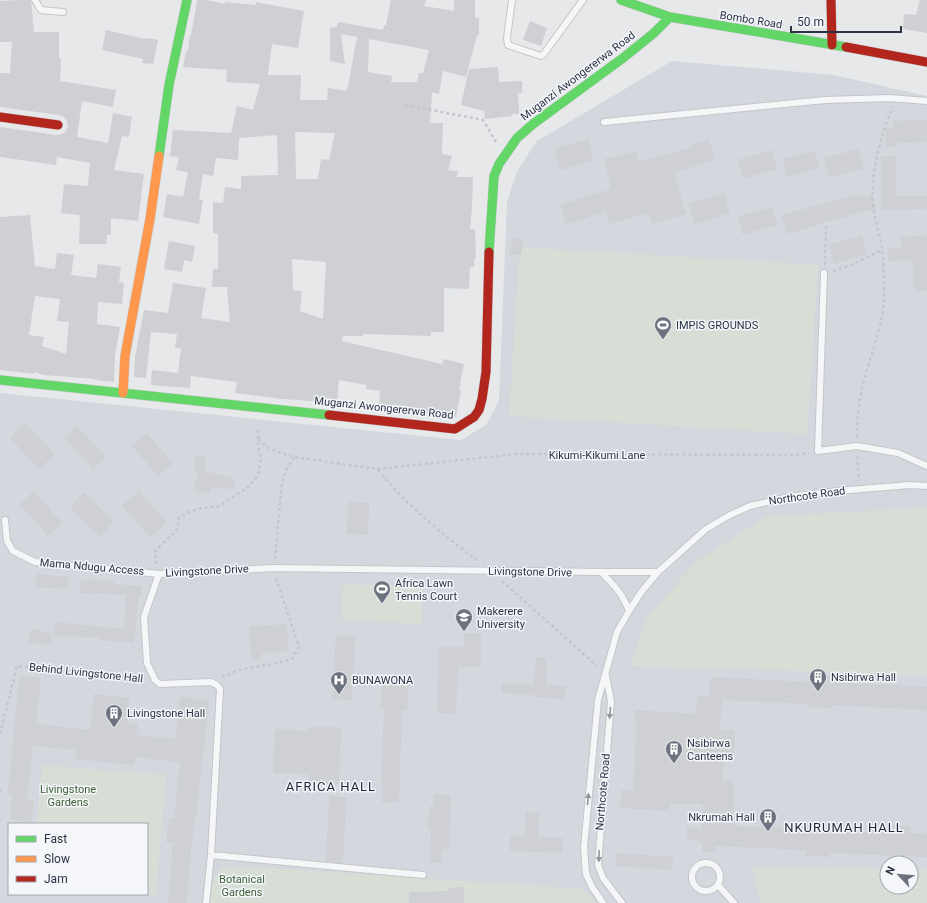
<svg xmlns="http://www.w3.org/2000/svg" width="927" height="903" font-family="Roboto,sans-serif">
	<style>
		.built { fill: #d4d7dd; fill-rule: evenodd }
		.green { fill: #d6ded6 }
		.building { fill: #ced0d3; fill-rule: evenodd }
		.lines { fill: none; stroke-linecap: round; stroke-linejoin: round }
		.lane-casing { stroke: #c4c6c8; stroke-width: 8 }
		.fast-casing { stroke: #c4c6c8; stroke-width: 10 }
		.slow-casing { stroke: #c4c6c8; stroke-width: 10 }
		.jam-casing { stroke: #c4c6c8; stroke-width: 10 }
		.path { stroke: #c5c6ca; stroke-width: 2.5; stroke-dasharray: 3 3; stroke-linecap: butt }
		.lane { stroke: #f5f6f7; stroke-width: 6 }
		.fast { stroke: #63d668; stroke-width: 9 }
		.slow { stroke: #ff974d; stroke-width: 9 }
		.jam { stroke: #b3261e; stroke-width: 9 }
		.oneway { fill: #90959e }
		.labels { text-anchor: middle; dominant-baseline: central; stroke-width: 3; stroke-linejoin: round; paint-order: stroke }
		.street-label { font-size: 11px; fill: #2b3445; stroke: #f4f6f9 }
		.poi-label { font-size: 11px; fill: #2b3445; stroke: #f4f6f9; text-anchor: start }
		.park-label { font-size: 11px; fill: #3f6138; stroke: #f4f6f9 }
		.quarter-label { font-size: 13px; letter-spacing: 1px; fill: #1d2536; stroke: #f4f6f9 }
	</style>
	<rect width="100%" height="100%" fill="#e6e8ea"/>
	<path class="built" d="M672,61L834,75L927,96V903H0V393L461,440L486,425L499,401L507,202L517,171L537,141ZM9,824H147V894H9ZM887,863H911V887H887Z"/>
	<path class="green" d="M520,247L818,265L807,434L509,416Z
		M927,508V675L630,666L648,616L697,561L767,516Z
		M343,584L423,588L422,624L342,620Z
		M42,765L166,775L156,895L140,894H147V824H37Z
		M223,867H254L583,889L597,903H210C212,888 211,877 223,867Z
		M753,867L887,869V887H911V870H927V903H760Z"/>
	<path class="building" d="M18,0H31L34,32H59V58L61,59L60,81L116,90L113,107L82,101L77,137L108,143L113,113L132,117L129,137L122,136L114,170L144,174L138,221L111,218V235H107L106,244H79L80,215L61,213L64,184L88,186L90,163L57,157L56,165L0,157V127L57,135L62,134L66,131L68,126L67,121L64,117L59,115L0,107V73H10L12,42H0V1Z
		M197,0H206L225,4V2L256,5V2L304,11L298,48L272,44L268,75H301L300,100H327L328,88L347,91L357,37L341,34L345,64L330,61V28L337,27L338,22L383,30L384,25H386L391,0H426L424,6L454,11V0H475V18H479V35H477L466,77L443,71L439,94L432,92L430,123H443L442,154L452,156L448,170L458,171L457,177H473L472,208L470,229H475L476,259H474V267H470L469,289L444,288V332H431V336L363,334V336H343L342,341L442,364L444,359L464,364L459,390H461L456,417L453,416L452,419L406,414L407,406L379,405L380,391L366,389L367,385L339,380L337,404L324,403V402L283,399L235,393L237,382L191,376L190,388L151,385L152,370L178,373L181,348H175L177,334L151,332L146,378L134,377L135,357L144,310L168,313L173,283L206,288L201,318L230,322L227,287H212L213,269H218V234L213,233V202L223,203L225,187L241,189V176L278,175L277,135L239,138L238,160L216,158L213,176L203,174L199,199L203,200L199,224L163,217L167,194L183,197L188,172L176,170L179,157L170,156L173,130L231,133L237,106L253,110L260,84L226,82L227,70L183,67L186,51H188L189,40L192,31ZM369,39L429,50L423,73H419L417,82H391L392,76L368,72ZM295,132L335,133L329,160L321,159L318,179H296ZM292,259L326,262L323,319L300,311L302,291L293,290Z
		M920,0H927V33L903,29L904,14L916,15Z
		M530,21L547,28L541,46L523,40Z
		M106,30L146,39L147,38L158,40L153,64L142,63L143,59L102,50Z
		M498,67L499,82L522,81V93H518L519,114H512V116L485,119L484,111L461,105L469,69Z
		M927,120V142L897,143V147H886V128H893V121Z
		M588,139L593,160L560,170L554,149Z
		M709,140L715,160L674,173L686,214L652,224L649,213L609,224L606,212L566,224L560,205L611,189L604,159L636,152L638,162L690,148V146Z
		M858,149L864,168L829,178L824,158Z
		M772,150L777,169L743,179L737,160Z
		M815,151L820,168L787,177L783,159Z
		M881,156H896V196H927V209H913V210H881Z
		M724,193L730,213L694,224L688,204Z
		M859,194V196H872L876,210L867,211L821,223V224L787,234L781,215Z
		M772,207L777,225L743,235L738,216Z
		M30,215L35,266L55,269L57,253L74,255L71,275L96,278L98,264L121,267L119,282L124,283L122,304L98,302L97,324L120,327L115,355L114,382L95,380V379L44,375L35,372V374L0,370V217ZM35,296L60,299L57,321L69,322L66,354L42,346L44,337L29,335Z
		M862,235L867,254L834,264L829,245Z
		M927,235V291H914L913,260L889,261L888,248L901,247V237Z
		M512,238L523,239L521,255L510,254Z
		M169,241L195,246L192,262L184,260L182,272L164,269Z
		M25,423L55,454L39,469L10,438Z
		M77,426L106,457L93,469L64,438Z
		M147,433L173,463L158,476L132,446Z
		M195,455L206,456L205,471L234,478V489L211,488L210,494L193,490L198,473L194,472Z
		M34,491L62,523L48,536L20,504Z
		M139,491L167,522L150,537L122,506Z
		M84,492L114,522L99,537L70,507Z
		M348,502L369,503L368,535L347,534Z
		M36,574L69,577L68,589L35,587Z
		M81,580L114,581V584L141,586V596H139L134,643L99,640V638L54,635L55,622L124,629L126,595L80,593Z
		M287,624L288,651L262,653V659L251,660L249,627Z
		M32,628L52,634L51,645L27,642Z
		M464,633H481V667H458L456,714L437,713L439,647H464Z
		M336,635L355,636L352,700L332,699Z
		M536,657L547,658L546,685L566,686L565,699L533,697V695L501,693L502,683L534,684Z
		M809,674L833,675V682L927,687V710L832,705V708L808,707V704L722,700L720,730L735,731L734,753H726L722,781H734V826L805,828V822L832,823V831L867,832L868,824L910,826V833L927,834V857L830,853V857L805,856L806,850L715,846V852H702V843H699V841L687,840V827L702,828L703,804H670V811L620,808L621,790L633,791L637,722H634L635,710L696,714L697,696L709,697L710,679H712V677L809,682Z
		M19,676L41,678L36,724L90,730L94,694L129,698L127,723L138,724L136,735L175,739L180,697L209,701L196,818L195,817L191,848L187,903H168L173,842H166L169,818L174,819L180,762L135,757L134,765L75,759L76,750L33,746L27,801H34L31,822L10,820L12,794H8Z
		M382,680L409,681L407,710H402L399,802L382,803L383,786L381,785L384,709H380Z
		M309,727H341L339,784L308,783V774L273,773L275,729L309,731Z
		M434,794L451,795L449,849H442V863H430L431,829H428L429,806L434,807Z
		M329,796L346,797L343,863L326,861Z
		M526,812L539,813L538,837L563,838L562,853L510,851V836L524,837Z
		M617,853L673,857L672,870L616,866Z
		M464,887V903H409V892L448,891V888Z"/>
	<g class="lines">
		<g class="lane-casing">
			<path id="lane" d="M35,0L41,10L63,12
				M512,0L507,38L508,45L541,56L543,55L583,0
				M604,122L825,100L889,98L927,101
				M824,273L818,451L857,446L898,453L927,466
				M5,520L7,541L13,551L35,562L159,574L274,568L601,572H658
				M601,572C613,584 623,594 629,611
				M159,574L144,617L147,663L155,680L160,684L211,682L217,685L220,689L211,855L206,903
				M606,676L611,701L598,865L603,878L622,903
				M211,855L423,875
				M692 877a14 14 0 1 1 28 0a14 14 0 1 1-28 0Z
				M718,885L734,903
				M603,903L592,887L586,874L584,847L598,700L617,632L629,611L642,591L658,572L706,529L730,515L750,506L789,497L837,491L910,485L927,486"/>
		</g>
		<g class="fast-casing">
			<path id="fast" d="M621,0L670,17L846,47
				M159,156L169,85L187,0
				M489,252L494,176L499,164L517,138L533,124L623,58L654,33L670,17
				M0,380L329,415"/>
		</g>
		<g class="slow-casing">
			<path id="slow" d="M123,393L125,356L150,219L159,156"/>
		</g>
		<g class="jam-casing">
			<path id="jam" d="M831,0L832,45
				M846,47L927,62
				M0,117L58,125
				M329,415L455,429L474,417L479,410L482,399L486,372L489,252"/>
		</g>
		<path class="path" d="M405,105L483,120L496,142
			M825,265L826,225
			M833,271L849,266L882,250
			M857,437C857,418 859,398 864,380C871,354 882,328 884,300C884,285 884,264 882,249C880,234 874,219 873,204C870,175 881,133 893,107
			M258,439L267,447L277,452L294,457L377,469C406,504 440,533 477,560
			M857,456L859,481
			M377,469L517,454L794,455L809,453
			M275,559L282,482L286,470L294,457
			M156,564L155,551L177,530L179,517L191,511L202,508L220,506L247,488L258,476L261,459L258,445V430
			M502,581L597,666
			M222,677L242,669L273,664L292,659L299,647L276,578
			M0,734L17,666L143,679
			M0,789V796"/>
		<use href="#lane" class="lane"/>
		<use href="#fast" class="fast"/>
		<use href="#slow" class="slow"/>
		<use href="#jam" class="jam"/>
	</g>
	<defs><path id="oneway-solid" d="M-6-.8H1V-3.2L6.5 0L1 3.2V.8H-6Z"/></defs>
	<g class="oneway">
		<use href="#oneway-solid" transform="translate(610 713) rotate(95)"/>
		<use href="#oneway-solid" transform="translate(588 799) rotate(-85)"/>
		<use href="#oneway-solid" transform="translate(599 856) rotate(91)"/>
	</g>
	<defs>
		<g id="stadium-pin" transform="scale(0.9)"><path d="M0 17L-7.5 6A9.5 9.5 0 1 1 7.5 6Z" fill="#6c737f" stroke="#f4f6f9"/><path d="M0-5a6.5 5 0 1 0 0 10a6.5 5 0 1 0 0-10ZM-3.5-1.8h7v3.6h-7Z" fill="#fff"/></g>
		<g id="university-pin" transform="scale(0.9)"><path d="M0 17L-7.5 6A9.5 9.5 0 1 1 7.5 6Z" fill="#6c737f" stroke="#f4f6f9"/><path d="M0-5L7-2L0 1L-7-2ZM-4 1L0 2.5L4 1V4Q0 6-4 4Z" fill="#fff"/></g>
		<g id="building-pin" transform="scale(0.9)"><path d="M0 17L-7.5 6A9.5 9.5 0 1 1 7.5 6Z" fill="#6c737f" stroke="#f4f6f9"/><path d="M-4-6H4V6H1V3H-1V6H-4ZM-2.5-4.3h1.7v1.8h-1.7ZM.8-4.3h1.7v1.8H.8ZM-2.5-1h1.7V.8h-1.7ZM.8-1h1.7V.8H.8Z" fill="#fff"/></g>
		<g id="hospital-pin" transform="scale(0.9)"><path d="M0 17L-7.5 6A9.5 9.5 0 1 1 7.5 6Z" fill="#6c737f" stroke="#f4f6f9"/><path d="M-5-5h3v3.5h4V-5h3V5h-3V1.5h-4V5h-3Z" fill="#fff"/></g>
	</defs>
	<g fill-rule="evenodd">
		<use href="#stadium-pin" x="663" y="325"/>
		<use href="#stadium-pin" x="382" y="589"/>
		<use href="#university-pin" x="464" y="617"/>
		<use href="#building-pin" x="818" y="677"/>
		<use href="#hospital-pin" x="339" y="680"/>
		<use href="#building-pin" x="114" y="713"/>
		<use href="#building-pin" x="674" y="749"/>
		<use href="#building-pin" x="768" y="817"/>
	</g>
	<g class="labels">
		<g class="street-label">
			<text transform="translate(751 20) rotate(9)">Bombo Road</text>
			<text transform="translate(578 76) rotate(-37)">Muganzi Awongererwa Road</text>
			<text transform="translate(384 408) rotate(6)">Muganzi Awongererwa Road</text>
			<text x="597" y="455">Kikumi-Kikumi Lane</text>
			<text transform="translate(807 496) rotate(-8)">Northcote Road</text>
			<text transform="translate(92 567) rotate(5)">Mama Ndugu Access</text>
			<text transform="translate(207 571) rotate(-3)">Livingstone Drive</text>
			<text transform="translate(530 572) rotate(1)">Livingstone Drive</text>
			<text transform="translate(86 673) rotate(6)">Behind Livingstone Hall</text>
			<text transform="translate(603 792) rotate(-85)">Northcote Road</text>
		</g>
		<g class="poi-label">
			<text x="676" y="325">IMPIS GROUNDS</text>
			<text x="395" y="583">Africa Lawn<tspan x="395" dy="13">Tennis Court</tspan></text>
			<text x="477" y="611">Makerere<tspan x="477" dy="13">University</tspan></text>
			<text x="831" y="677">Nsibirwa Hall</text>
			<text x="352" y="680">BUNAWONA</text>
			<text x="127" y="713">Livingstone Hall</text>
			<text x="687" y="743">Nsibirwa<tspan x="687" dy="13">Canteens</tspan></text>
			<text x="755" y="817" text-anchor="end">Nkrumah Hall</text>
		</g>
		<g class="park-label">
			<text x="68" y="789">Livingstone<tspan x="68" dy="13">Gardens</tspan></text>
			<text x="242" y="879">Botanical<tspan x="242" dy="13">Gardens</tspan></text>
		</g>
		<g class="quarter-label">
			<text x="331" y="786">AFRICA HALL</text>
			<text x="844" y="827">NKURUMAH HALL</text>
		</g>
	</g>
	<rect x="8" y="823" width="140" height="72" fill="#f4f6f9" stroke="#a4a8b1"/>
	<rect x="16" y="836" width="20" height="6" fill="#63d668" stroke="#a4a8b1"/>
	<text x="44" y="843" font-size="12" fill="#2b3445">Fast</text>
	<rect x="16" y="856" width="20" height="6" fill="#ff974d" stroke="#a4a8b1"/>
	<text x="44" y="863" font-size="12" fill="#2b3445">Slow</text>
	<rect x="16" y="876" width="20" height="6" fill="#b3261e" stroke="#a4a8b1"/>
	<text x="44" y="883" font-size="12" fill="#2b3445">Jam</text>
	<g transform="translate(899 875) rotate(296)"><circle r="19" fill="#f4f6f9" stroke="#a4a8b1"/>
	<path d="M0-3L7 15L0 10L-7 15Z" fill="#6c737f"/>
	<text y="-6" font-size="11" font-weight="bold" text-anchor="middle" fill="#2b3445">N</text>
	</g>
	<path d="M791 26v6h110v-6" fill="none" stroke="#2b3445" stroke-width="2"/>
	<text x="797" y="26" font-size="12" fill="#2b3445" stroke="#f4f6f9" stroke-width="3" paint-order="stroke">50 m</text>
</svg>
